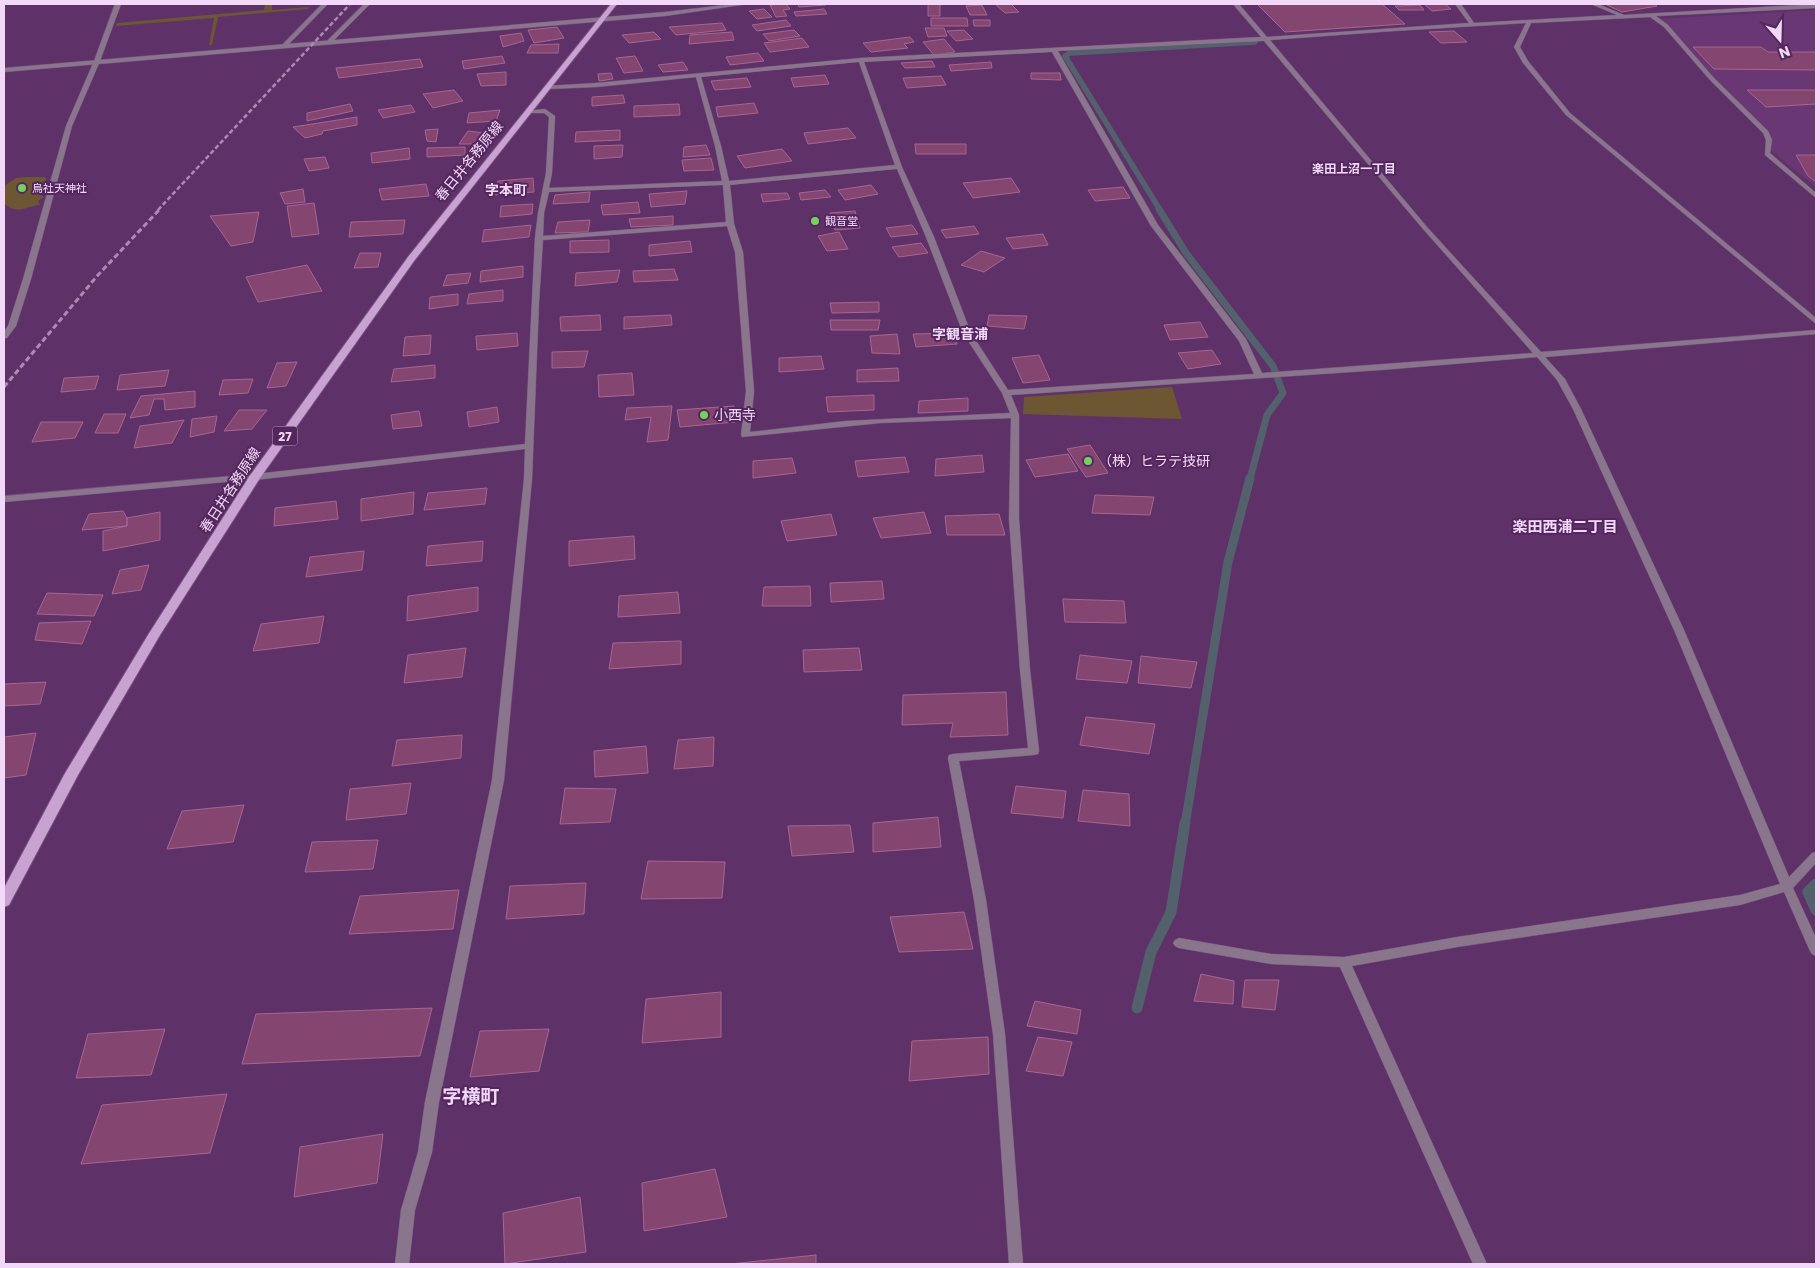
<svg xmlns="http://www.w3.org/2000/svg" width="1820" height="1268" font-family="Poppins,'Noto Sans JP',sans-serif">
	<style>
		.built { fill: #693774 }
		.green { fill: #6d5733 }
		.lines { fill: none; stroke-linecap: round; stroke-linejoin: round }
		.stream-far3 { stroke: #53616c; stroke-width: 5.5 }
		.stream-far2 { stroke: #53616c; stroke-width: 7 }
		.stream-far1 { stroke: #53616c; stroke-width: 9 }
		.stream { stroke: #53616c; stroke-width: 11 }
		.building { fill: #844671; stroke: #a76592 }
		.minor-casing { stroke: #795082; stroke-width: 1 }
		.tertiary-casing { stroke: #795082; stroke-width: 1 }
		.primary-casing { stroke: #795082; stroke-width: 2 }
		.minor { fill: #89768d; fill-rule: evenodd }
		.tertiary { fill: #89768d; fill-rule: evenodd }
		.primary { fill: #c8a2d1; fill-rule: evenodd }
		.rail-far1 { stroke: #ad8ab4; stroke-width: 2.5; stroke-dasharray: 4.5 2.5; stroke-linecap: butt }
		.rail { stroke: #ad8ab4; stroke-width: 3; stroke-dasharray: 5.5 3; stroke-linecap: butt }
		.poi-dot { fill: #72d25d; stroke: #53275d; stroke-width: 2 }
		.labels { text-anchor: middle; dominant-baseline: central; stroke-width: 4; stroke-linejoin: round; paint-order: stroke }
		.far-poi-label { font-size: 11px; fill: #f3d9f9; stroke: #53275d; text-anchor: start }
		.far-neighbourhood-label { font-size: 12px; font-weight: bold; fill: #f3d9f9; stroke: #53275d }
		.shield { fill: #53275d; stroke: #c3a4ca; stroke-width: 1 }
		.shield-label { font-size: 12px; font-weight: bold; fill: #f3d9f9 }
		.street-label { font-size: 14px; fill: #f3d9f9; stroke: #53275d }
		.far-quarter-label { font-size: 14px; font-weight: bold; fill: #f3d9f9; stroke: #53275d }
		.poi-label { font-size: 14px; fill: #f3d9f9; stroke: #53275d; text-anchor: start }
		.neighbourhood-label { font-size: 15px; font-weight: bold; fill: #f3d9f9; stroke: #53275d }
		.near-quarter-label { font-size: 19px; font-weight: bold; fill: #f3d9f9; stroke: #53275d }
	</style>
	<rect width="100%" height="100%" fill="#5e3268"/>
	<path class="built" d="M1816,10V187L1768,148L1766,132L1656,19Z"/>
	<path class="green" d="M265,4H272V10L309,7L308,9L218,17L212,45H209L214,18L116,26L117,23L264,10Z
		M28,177H45L46,179L45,183L48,185L40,194L44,197L38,201L40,205C25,206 18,216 4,203V186L16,178Z
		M1172,387L1182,419L1023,414L1024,397Z"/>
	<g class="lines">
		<path class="stream-far3" d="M1160,210L1065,56L1070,53L1255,42"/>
		<path class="stream-far2" d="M1159,209L1186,253L1273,366L1283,393L1267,415L1250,479"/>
		<path class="stream-far1" d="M1185,825L1228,562L1250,478"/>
		<path class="stream" d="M1816,884L1808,892L1816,910
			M1137,1008L1151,952L1171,912L1185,823"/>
	</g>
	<path class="building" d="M786,4L790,9L783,10L787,16L776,17L770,5Z
		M798,4H825L826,5L799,7Z
		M928,4H940V16H928Z
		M995,4H1011L1019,12L1005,13Z
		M1257,4H1382L1405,24L1285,32Z
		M1424,4H1445L1451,9L1432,11Z
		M1619,4H1654L1657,6L1622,12L1607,5Z
		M982,5L987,15H970L966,6Z
		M1420,5L1424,10H1399L1395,6Z
		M764,9L772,17L757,19L749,11Z
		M824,9L827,14L796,16L794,12Z
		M931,18H967L968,26H931Z
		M786,20L791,26L757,31L752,25Z
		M973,20H990V26H974Z
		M722,23L726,30L676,35L669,27Z
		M557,27L564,38L534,43L528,30Z
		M925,28H944L947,36L928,37Z
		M794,30L800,36L769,41L763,34Z
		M964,30L973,39L956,41L947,31Z
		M1454,31L1467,42L1441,43L1429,32Z
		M654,32L661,39L629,43L622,35Z
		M732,32L734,40L689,44L690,35Z
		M521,33L524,41L503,47L500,36Z
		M910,37L914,42L904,44L908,48L871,52L863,43Z
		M802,38L809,47L770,52L764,43Z
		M944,39L955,52L934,55L923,42Z
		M559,44L558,53H527L531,45Z
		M1693,47H1761L1768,52H1816V70L1714,69Z
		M758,53L764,61L730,65L726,57Z
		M502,56L505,63L464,69L462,61Z
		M635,56L643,71L624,73L616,58Z
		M420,59L423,67L339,78L336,68Z
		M932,61L935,67L905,68L901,63Z
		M683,62L688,70L663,72L658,65Z
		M991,62L992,68L951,71L949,65Z
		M506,72V85L481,86L477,74Z
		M611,73L613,79L599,81L598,74Z
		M1031,73H1060L1061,80L1031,79Z
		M825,75L829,84L794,87L791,78Z
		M941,76L946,85L907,88L903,78Z
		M747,78L751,87L715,90L711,81Z
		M454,90L463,101L433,108L423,94Z
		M1747,90H1816V104L1766,107Z
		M623,95L625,103L592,106V97Z
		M754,103L758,113L718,117L716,107Z
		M350,104L353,111L307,121V113Z
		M679,104L680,115L634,117V106Z
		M411,105L415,112L383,118L378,110Z
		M500,110L496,121L467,123L469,113Z
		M357,117V125L323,131L322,134L305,138L293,127Z
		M848,128L856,138L808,144L804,133Z
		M438,129L436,142L427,141L425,130Z
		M620,130V140L575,142L576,132Z
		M468,131L484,133L475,144H459Z
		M915,144H966V154H916Z
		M623,145L622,157L594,159V146Z
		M706,145L710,155L683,157L684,147Z
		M465,147V155L427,157V148Z
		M409,148L410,159L372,163L371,153Z
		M782,149L792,161L745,168L737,156Z
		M1796,155H1816V182L1808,176Z
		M325,157L329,168L309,171L304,159Z
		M711,158L714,170L684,171L682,160Z
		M533,178L534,192L493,195L498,181Z
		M1011,178L1020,192L973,198L963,183Z
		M426,184L429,196L382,200L379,189Z
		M871,185L878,194L845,200L838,190Z
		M1123,187L1130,198L1095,201L1088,190Z
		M303,189L305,202L285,204L280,193Z
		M825,190L831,197L801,200L799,193Z
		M687,191L685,204L651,207L649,194Z
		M590,192L589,202L553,204L555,195Z
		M787,193L790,199L763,202L761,194Z
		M638,202L640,213L603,215L601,205Z
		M314,203L319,234L292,237L287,206Z
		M533,204L532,214L500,217L501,206Z
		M855,211L860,228L835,230L830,213Z
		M259,212L253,242L231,246L210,216Z
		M673,216V225L631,227L629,219Z
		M405,220L403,234L349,237L351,222Z
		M590,220L588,232L555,233L558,222Z
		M531,225L529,237L482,242L484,230Z
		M912,225L918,234L891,237L886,228Z
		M974,226L979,234L946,238L941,230Z
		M839,232L848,249L827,251L818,236Z
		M1043,234L1048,245L1013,249L1006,238Z
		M609,240V252L570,253V241Z
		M690,241L692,252L649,256V245Z
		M921,243L928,253L899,257L892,247Z
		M981,251L1005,258L984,272L961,265Z
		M360,253H381L378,267L354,268Z
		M307,265L322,291L258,302L246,277Z
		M523,266V277L480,282L481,271Z
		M674,269L678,280L634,282L633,271Z
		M620,270L617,282L575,286L576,273Z
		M471,273L468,283L443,286L447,275Z
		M503,290V301L467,304L469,294Z
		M458,294V305L429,309L430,297Z
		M879,302V312L832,313L830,303Z
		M600,315L601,330L561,331L560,317Z
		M671,315L672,325L624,329V317Z
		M989,315L1027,316L1024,329L987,326Z
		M830,320H880L878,330H831Z
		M1200,322L1208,337L1170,340L1164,325Z
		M517,333L518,346L477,350L476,336Z
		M955,333L957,344L916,347L913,334Z
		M897,334L900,354L872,353L870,336Z
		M431,335L430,354L403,356L405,337Z
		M1212,350L1221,364L1188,369L1178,353Z
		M588,351L584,367L552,368V352Z
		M1039,355L1050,380L1023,383L1012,358Z
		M821,356L824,369L779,372V358Z
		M297,362L286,386L267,388L277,363Z
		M435,365V378L391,382L394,369Z
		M898,368L899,381L857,382V370Z
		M169,370L165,386L117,390L120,375Z
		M632,373L634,395L599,397L598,375Z
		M99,376L95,389L61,392L64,378Z
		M253,379L248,393L219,395L223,380Z
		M195,391V407L165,410L164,399H154L149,415L130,418L141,396Z
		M874,395V410L828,412L826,397Z
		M968,398V411L918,413L919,401Z
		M672,406L668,440L647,442L651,417L625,420L627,408Z
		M734,406L735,422L680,427L677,410Z
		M497,407L499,422L469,427L467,412Z
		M239,410H267L252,429L224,431Z
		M419,411L422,426L393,429L391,415Z
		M104,414H126L118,433H95Z
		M217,416L214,432L190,437L192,419Z
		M184,420L172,443L134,448L140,426Z
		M41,422H83L75,438L32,442Z
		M1090,445L1108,473L1086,477L1067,449Z
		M1068,454L1078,471L1035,477L1026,460Z
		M982,455L984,472L935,476L936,459Z
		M905,457L909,472L858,477L855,461Z
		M792,458L796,473L753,478V461Z
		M487,488L485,504L424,510L428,493Z
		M414,492L413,514L361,521V499Z
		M1095,495L1154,497L1150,515L1092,513Z
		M336,501L338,519L274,526L275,508Z
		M123,511L127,518V526L82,530L89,514Z
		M160,512V540L103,551V531L127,526V518Z
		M924,512L931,533L881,538L873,518Z
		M831,514L837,535L787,541L781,521Z
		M999,514L1005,535H947L945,516Z
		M634,536L635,559L569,566V541Z
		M483,541L482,561L426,566L428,546Z
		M364,551L362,570L306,577L310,557Z
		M149,565L141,590L112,594L120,570Z
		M882,581L884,599L831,602L830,583Z
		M810,586L811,606H762L764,587Z
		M478,587V611L407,621L408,596Z
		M678,592L680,613L618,617L619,596Z
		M47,593L103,595L94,616L37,614Z
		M1063,599L1124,601L1126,623L1065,622Z
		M324,616L319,643L253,651L261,624Z
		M91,621L82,644L35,640L39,623Z
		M681,641V664L609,669L613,643Z
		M466,648L462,677L404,683L408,655Z
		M859,648L862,670L804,672L803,650Z
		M1080,655L1132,661L1127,683L1076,679Z
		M1141,656L1197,662L1191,688L1138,683Z
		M46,682L40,704L4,706V684Z
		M1006,692L1008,735L950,737L953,723L902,725L903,695Z
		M1086,717L1155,724L1149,754L1080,745Z
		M36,733L26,775L4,778V737Z
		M462,735L461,758L392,766L397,740Z
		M714,737L713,766L674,769L678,740Z
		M646,746L648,773L595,777L594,751Z
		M411,783L406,814L346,820L350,789Z
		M1016,786L1066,791L1063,818L1011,813Z
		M565,788L616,789L610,822L560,824Z
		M1083,790L1129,794L1130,826L1078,821Z
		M244,805L233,842L167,849L182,811Z
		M938,817L941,847L873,852V823Z
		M850,825L854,852L792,856L788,826Z
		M378,840L373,869L305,872L312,842Z
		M648,861L725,862L722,898L641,899Z
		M586,883L584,914L506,919L510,886Z
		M459,890L453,929L349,934L360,896Z
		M964,912L973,949L899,952L890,917Z
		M1201,974L1234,981L1233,1004L1194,1001Z
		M1245,980H1279L1275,1010L1242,1007Z
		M721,992V1037L642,1043L646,999Z
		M1035,1001L1081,1010L1077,1034L1027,1026Z
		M432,1008L420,1056L242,1064L256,1014Z
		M165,1029L151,1075L76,1078L88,1034Z
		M549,1029L539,1071L470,1077L480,1031Z
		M988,1037L989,1074L909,1081L912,1041Z
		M1038,1037L1072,1042L1063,1076L1026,1071Z
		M227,1094L210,1153L81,1164L102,1105Z
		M383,1134L377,1183L294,1197L300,1147Z
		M715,1169L727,1217L644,1231L642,1183Z
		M580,1197L586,1252L505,1264L503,1213Z
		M816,1255V1264H730Z"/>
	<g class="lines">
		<g class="minor-casing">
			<path id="minor" d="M115,4H121L100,61L72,126L31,279L16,326L7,338H4V331L8,326L23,279L66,126L94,61Z
				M322,4H328L287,46H283V44Z
				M364,4H370L332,42H328V40Z
				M1233,4H1239L1267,37L1469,23L1455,4H1461L1474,23L1617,15L1591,4H1598L1624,15L1816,4V8L1656,16L1668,25L1714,78L1768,131L1772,140L1770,153L1816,193V198L1765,155L1766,140L1763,133L1710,80L1664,27L1650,17L1531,23L1520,47L1528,61L1570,113L1816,318V324L1566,115L1523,63L1514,47L1526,23L1394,31L1270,40L1427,227L1541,352L1816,330V334L1545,357L1565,379L1581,409L1684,630L1789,877L1812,853L1816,852V863L1793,888L1816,938V956L1812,954L1810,951L1784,892L1740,905L1457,947L1352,966L1487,1264H1473L1340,967L1271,964L1179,948L1175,946L1173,943L1175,940L1179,938L1271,954L1344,957L1457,937L1740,895L1780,884L1674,630L1573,409L1557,380L1537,357L1381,370L1011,395L1019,415V519L1030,670L1039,751L1038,754L1034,755L959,761L986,900L1005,1034L1023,1264H1009L993,1034L974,900L948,758L949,755L953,754L1028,748L1020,670L1009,519L1011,418L880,423L742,437L741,435L746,391L735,252L727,226L543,240L539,302L532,479L504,780L439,1102L432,1152L415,1210L409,1264H395L401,1210L418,1152L425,1102L492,780L524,479L525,449L255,480L251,477L255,474L525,444L535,238L538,213L546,173L549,117L544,113H526V111L545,109L555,116L552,173L549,188L722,181L715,146L696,77L596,87L548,89L546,88V86L596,83L861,58L1261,37ZM1264,41L1423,229L1533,353L1262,373L1246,339L1158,225L1058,51ZM1052,52L1151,226L1239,341L1254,374L1008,390L971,333L934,237L902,167L864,62ZM859,62L895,165L729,181L721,146L701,77ZM897,169L926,237L963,333L1002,393L1010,413L846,421L750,432L754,391L743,252L734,224L730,185ZM723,185L726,222L543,236L544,213L549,192Z"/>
		</g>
		<g class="tertiary-casing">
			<path id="tertiary" d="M734,4H748L665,16L4,72V68L665,12Z
				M255,474L258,475L259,477L258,479L4,502V496Z"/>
		</g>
		<g class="primary-casing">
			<path id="primary" d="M611,4H617L414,261L260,478L160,635L78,775L9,905L4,907V888L64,775L148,635L249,477L408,257Z"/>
		</g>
		<use href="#minor" class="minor"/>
		<use href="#tertiary" class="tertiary"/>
		<use href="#primary" class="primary"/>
		<path class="rail-far1" d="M158,210L350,4"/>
		<path class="rail" d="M4,387L98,275L160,209"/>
	</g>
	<g class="poi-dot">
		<circle cx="22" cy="188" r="5"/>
		<circle cx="815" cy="221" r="5"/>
		<circle cx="704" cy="415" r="5"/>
		<circle cx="1088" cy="461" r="5"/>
	</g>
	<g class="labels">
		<g class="far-poi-label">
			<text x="32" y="188">烏社天神社</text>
			<text x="825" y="221">観音堂</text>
		</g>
		<g class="far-neighbourhood-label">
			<text x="1354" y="168">楽田上沼一丁目</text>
		</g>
		<rect class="shield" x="272.5" y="426.5" width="25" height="19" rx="4"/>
		<g class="shield-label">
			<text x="285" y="436">27</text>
		</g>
		<g class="street-label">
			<text transform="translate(469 161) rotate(-51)">春日井各務原線</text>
			<text transform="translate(230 490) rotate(-57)">春日井各務原線</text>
		</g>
		<g class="far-quarter-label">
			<text x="506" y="190">字本町</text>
			<text x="960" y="334">字観音浦</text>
		</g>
		<g class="poi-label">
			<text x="714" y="415">小西寺</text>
			<text x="1098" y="461">（株）ヒラテ技研</text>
		</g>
		<g class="neighbourhood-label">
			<text x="1565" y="526">楽田西浦二丁目</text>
		</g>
		<g class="near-quarter-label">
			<text x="471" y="1096">字横町</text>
		</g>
	</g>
	<rect width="1820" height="1268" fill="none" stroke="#f3d9f9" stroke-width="10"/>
	<g transform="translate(1780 40) rotate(160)" stroke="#53275d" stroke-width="4" paint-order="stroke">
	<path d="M0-4L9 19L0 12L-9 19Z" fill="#f3d9f9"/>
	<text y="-8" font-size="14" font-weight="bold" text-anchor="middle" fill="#f3d9f9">N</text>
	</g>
</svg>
